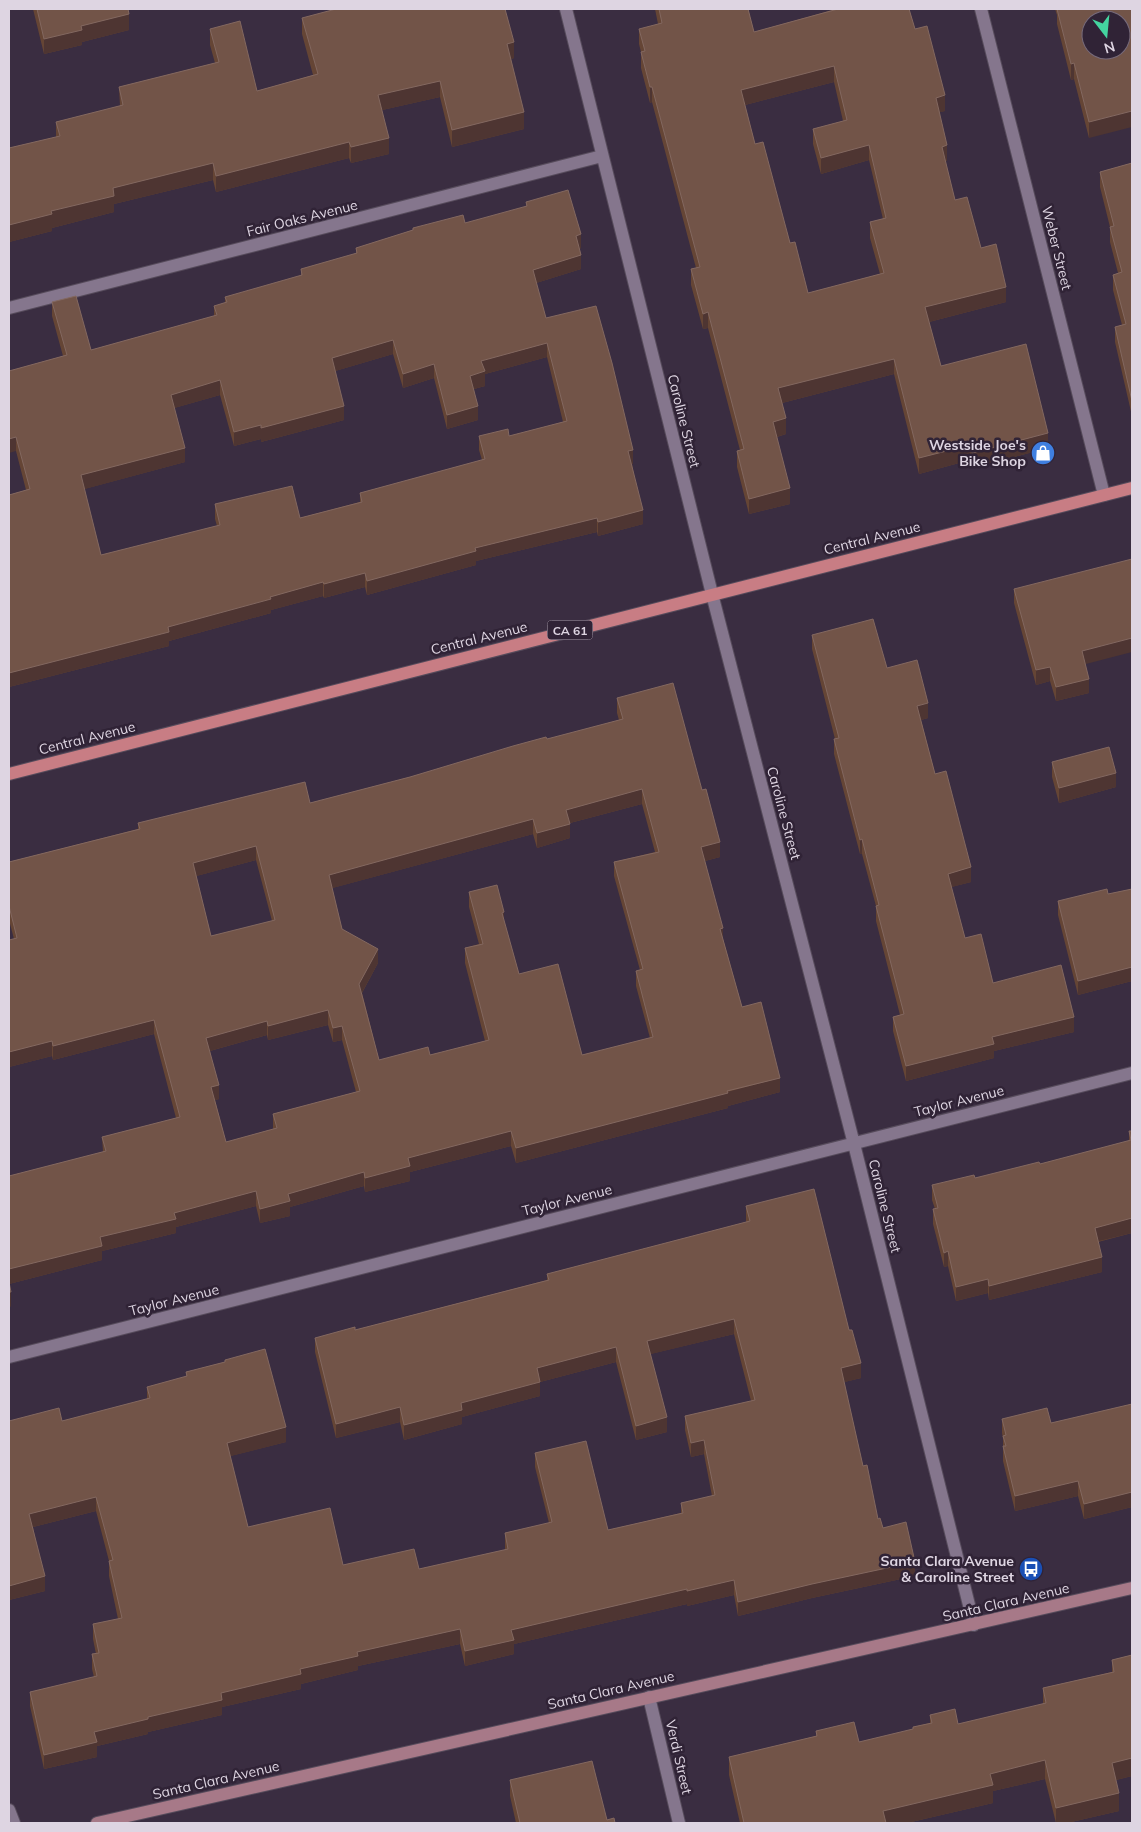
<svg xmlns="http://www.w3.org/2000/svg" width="1141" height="1832" font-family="Mulish,sans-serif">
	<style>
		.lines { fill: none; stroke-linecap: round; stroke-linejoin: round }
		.street-casing { stroke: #564b5b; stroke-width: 14 }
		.secondary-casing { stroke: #564b5b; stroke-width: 14 }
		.primary-casing { stroke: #564b5b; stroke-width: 14 }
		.street { stroke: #85768d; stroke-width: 12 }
		.secondary { stroke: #a77988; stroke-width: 12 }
		.primary { stroke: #c87d84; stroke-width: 12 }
		.wall { fill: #654535; fill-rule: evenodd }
		.shaded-wall { fill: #4e3532 }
		.building { fill: #725448; stroke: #836860; fill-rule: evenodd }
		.labels { text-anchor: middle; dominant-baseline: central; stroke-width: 5; stroke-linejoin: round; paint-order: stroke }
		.shield { fill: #302336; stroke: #aaa0ae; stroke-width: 1 }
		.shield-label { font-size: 12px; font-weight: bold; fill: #ded5e2 }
		.street-label { font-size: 14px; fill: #ded5e2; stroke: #302336 }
		.poi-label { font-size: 14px; font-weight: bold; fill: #ded5e2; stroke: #302336; text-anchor: end }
	</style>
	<rect width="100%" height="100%" fill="#3a2d41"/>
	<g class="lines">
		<g class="street-casing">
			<path id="street" d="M566,9L712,594L854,1144L974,1625
				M981,9L1104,495
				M9,308L602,156
				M9,1357L1132,1073
				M649,1697L679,1823
				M9,1810L14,1823"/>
		</g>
		<g class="secondary-casing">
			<path id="secondary" d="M97,1823L1132,1588"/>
		</g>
		<g class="primary-casing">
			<path id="primary" d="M9,774L1132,488"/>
		</g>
		<use href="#street" class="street"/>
		<use href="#secondary" class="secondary"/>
		<use href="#primary" class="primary"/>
	</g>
	<path class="wall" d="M33,9H128L129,30L82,42V45L44,54Z
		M655,9H748L754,32L836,9H909L915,29L945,111L939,112L947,161H945L955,200L981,248L1006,302L929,322L941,366L1048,448L972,468L970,460L919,474L894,374L782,403L786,434L777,437L790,504L749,514L737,467V451L740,450L708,328L703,329L691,285V269L696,268L652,102L650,103L641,68V52L639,44V29L658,24ZM834,82L843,121L813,129V144L821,174L869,160L883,219L870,222V238L880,274L808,293L755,144L745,105Z
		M1055,9H1132L1089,138L1074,79L1071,80L1057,24V15Z
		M302,18L514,58L511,59L524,129L452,147L440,97L382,110L389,154L351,163L349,158L216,192L213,180L114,204V212L52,228V231L9,242V148L56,137V122L120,106L119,87L215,63L210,45V29L257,91L313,75L302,34Z
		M1132,163V416L1115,342V327L1122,325L1113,290V275L1118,273L1110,242V227L1100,187V172Z
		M526,202L581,248L579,249L581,269L536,283L546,318L633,464H632L643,524L598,536L597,532L476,561V565L367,595L365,587L324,598L323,596L271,610V613L169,641V646L9,687V495L26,490L16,451L9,371L63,356L52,316V302L91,350L214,316V306L225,303V297L301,276V269L356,254V248L413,230V228L465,223L526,207ZM393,354L403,388L434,378L447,429L478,420L474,389L485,386V374L547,357L563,422L509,436H479V450L482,460L360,493V502L300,518L215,504V519L217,526L101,555L84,489L185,462L174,408L220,395L234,446L261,439V442L344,420L335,371Z
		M1014,589L1085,664L1089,693L1056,701L1050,681L1036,685L1014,603Z
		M812,635L887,668L928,718L921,720L935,774L971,882L951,887L965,938L993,983L1074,1032L994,1051V1058L906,1081L893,1031V1017L900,1015L876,921V906L862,854H860L834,754V739H835L812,649Z
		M617,698L720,857L705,861L723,939L742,1007L780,1092L728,1106V1108L516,1163L511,1146L410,1172V1181L365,1192L364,1186L290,1207V1216L260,1223L256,1206L176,1227V1233L102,1251V1260L9,1284L11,1306L9,1307V1176L103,1152L102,1137L176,1118L154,1034L53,1060L52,1056L9,1067V940L14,939L9,920V862L138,829V823L310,803L410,777L619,720L617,713ZM642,804L655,852L614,862V876L640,970L636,971V986L650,1038L582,1055L519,974L504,922L469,892V907L479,944L465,948V963L485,1041L430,1055L379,1060L362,993L378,963L342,929L332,888L533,834L537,848L570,838V823ZM256,860L272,921L211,936L196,876ZM328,1025L333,1042L342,1040L356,1092L273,1114V1129L226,1142L215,1100L219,1099L210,1051L267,1035L268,1040Z
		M1052,762L1116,787L1059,803L1052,777Z
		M1132,889V981L1078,995L1058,915V901L1108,894Z
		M1129,1131H1132V1233L1098,1242L1102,1272L989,1300L988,1293L956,1301L948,1266L944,1267L933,1224V1209H935L932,1200V1185L975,1178L1040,1164L1129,1141Z
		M746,1206L861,1378L844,1382L863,1466L878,1519L883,1528L915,1576L812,1598L738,1616L734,1595L687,1606V1604L514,1644V1654L465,1666L460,1644L358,1666V1670L301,1684V1689L222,1707V1715L148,1732V1734L97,1746V1757L44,1769L30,1706V1692L94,1677L92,1669V1654H96L93,1639V1624L118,1619L109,1576V1561L96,1511L33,1527L45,1591L9,1600L62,1421L147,1399V1387L186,1377V1372L225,1362V1360L286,1442L230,1456L248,1527L343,1565L419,1569L505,1550V1533L549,1523L535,1467V1453L608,1530L681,1513V1503L712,1496L704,1454L691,1457L685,1430V1416L751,1401L734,1334L650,1354L667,1432L636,1440L616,1362L540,1382V1396L462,1417V1424L404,1440L400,1422L336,1438L315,1352V1338L355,1330L547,1280V1274L746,1222Z
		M1132,1404V1507L1084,1519L1078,1496L1015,1511L1003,1461V1439L1002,1433V1419L1051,1423Z
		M1132,1655V1776L1116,1780L1119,1811L1067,1823H1056L1045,1779L993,1791V1803L907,1823H740L729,1775V1757L816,1736V1731L859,1742L913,1730V1727L930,1723V1715L958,1724L1043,1704V1688L1112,1672V1660Z
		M510,1780L607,1820L615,1823H516L510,1796Z"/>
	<path class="shaded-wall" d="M129,14V30L82,42V45L44,54V39L81,26Z
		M514,42V58L507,60V44Z
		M1074,63V79L1071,80V64Z
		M834,66V82L741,106V90Z
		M440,81V97L378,111V95Z
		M650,87H652V102L650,103Z
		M945,95V111L936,113V98Z
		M1132,111V127L1089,138V122Z
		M524,112V129L452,147V130Z
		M389,138V154L351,163V147Z
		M349,142V158L216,192V176Z
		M869,145V160L821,174V158Z
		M947,145V161L942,162V147Z
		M213,163V180L114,204V212L52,228V231L9,242V225L51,211L113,188Z
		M581,234V248L576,250V236Z
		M581,255V269L533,284V270Z
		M1006,287V302L925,323V307Z
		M708,312V328L703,329V314Z
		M393,340V354L332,372V358Z
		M547,343V357L485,374V386L470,390V376L481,361Z
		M894,359V374L778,404V388Z
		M434,364V378L403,388V374Z
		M220,380V395L171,409V395Z
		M344,406V420L261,442V428Z
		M478,406V420L447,429V415Z
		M786,418V434L773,438V422Z
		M261,425V439L234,446V432Z
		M1048,433V448L972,468V453Z
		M16,437V451L9,453V439Z
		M970,445V460L919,474V458Z
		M185,448V462L81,490V475Z
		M633,450V464L628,465V451Z
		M790,488V504L749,514V499Z
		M643,510V524L598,536V522Z
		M597,518V532L476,561V565L367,595V581L475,548Z
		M365,573V587L324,598V584Z
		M323,582V596L271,610V613L169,641V646L9,687V673L168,627L270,597Z
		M1132,638V652L1082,665V651Z
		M1050,667V681L1036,685V670Z
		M1089,679V693L1056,701V687Z
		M928,703V718L917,721V706Z
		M1116,773V787L1059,803V788Z
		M642,789V804L566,824V810Z
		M533,819V834L329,889V875Z
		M570,824V838L537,848V833Z
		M862,839V854H860V840Z
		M720,842V857L701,862V847Z
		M256,846V860L193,877V863Z
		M971,867V882L948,888V874Z
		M504,912V926L502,913Z
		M723,928V942L720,929Z
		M378,949V963L359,998V984Z
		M1132,967V981L1078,995V981Z
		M328,1010V1025L268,1040V1026Z
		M1074,1017V1032L994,1051V1058L906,1081V1066L992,1037Z
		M154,1020V1034L53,1060V1046Z
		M267,1021V1035L206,1052V1038Z
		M342,1026V1040L333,1042V1028Z
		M52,1041V1056L9,1067V1052Z
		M780,1078V1092L728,1106V1108L516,1163V1148Z
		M219,1085V1099L211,1101V1087Z
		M511,1131V1146L410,1172V1181L365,1192V1178L408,1158Z
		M364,1172V1186L290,1207V1216L260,1223V1209L288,1194Z
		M256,1191V1206L176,1227V1233L102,1251V1260L9,1284V1269L100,1237L174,1213Z
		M1132,1218V1233L1095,1242V1228Z
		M948,1251V1266L944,1267V1253Z
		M1102,1257V1272L989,1300V1286Z
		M988,1279V1293L956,1301V1287Z
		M9,1292H11V1306L9,1307Z
		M734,1319V1334L647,1355V1341Z
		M616,1347V1362L540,1382V1396L462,1417V1424L404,1440V1425L461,1403L537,1368Z
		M861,1363V1378L841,1383V1368Z
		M400,1407V1422L336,1438V1424Z
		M667,1417V1432L636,1440V1426Z
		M286,1427V1442L227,1457V1443Z
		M704,1440V1454L691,1457V1443Z
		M1078,1481V1496L1015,1511V1496Z
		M1132,1492V1507L1084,1519V1504Z
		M96,1497V1511L29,1528V1514Z
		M915,1562V1576L812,1598L738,1616V1602L812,1584Z
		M45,1576V1591L9,1600V1586Z
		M734,1580V1595L687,1606V1591Z
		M687,1589V1604L514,1644V1654L465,1666V1651L511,1630Z
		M460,1629V1644L358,1666V1670L301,1684V1689L222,1707V1715L148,1732V1734L97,1746V1757L44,1769V1755L94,1732L148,1717L221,1693L357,1652Z
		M1132,1758V1776L1112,1781V1763Z
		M1045,1760V1779L993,1791V1803L907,1823H883V1811L990,1774Z
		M1119,1793V1811L1067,1823H1056V1808Z"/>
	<path class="building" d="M37,9H128L129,14L81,26L82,30L44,39Z
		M336,9H505L514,42L507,44L524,112L452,130L440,81L378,95L389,138L351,147L349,142L216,176L213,163L113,188L114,196L51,211L52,214L9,225V148L60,136L56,122L123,105L119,87L219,62L210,29L240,21L257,91L318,74L302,18Z
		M659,9H748L754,32L838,9H909L915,29L927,26L945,95L936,98L947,145L942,147L955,200L967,197L981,248L996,244L1006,287L925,307L941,366L1026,344L1048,433L972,453L970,445L919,458L894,359L778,388L786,418L773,422L790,488L749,499L737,451L744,449L708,312L703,314L691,269L700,267L652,87H650L641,52L645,51L639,29L662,23ZM834,66L847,120L813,129L821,158L869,145L886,218L870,222L884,273L808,293L795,242L790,243L763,142L755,144L741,90Z
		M1057,9H1132V111L1089,122L1074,63L1071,64ZM1091,20H1121V50H1091Z
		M1132,163V401L1115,327L1126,324L1113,275L1122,272L1110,227L1114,226L1100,172Z
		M568,190L581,234L576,236L581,255L533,270L546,318L596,306L612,363L633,450L628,451L643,510L598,522L597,518L475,548L476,551L367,581L365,573L324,584L323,582L270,597L271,599L168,627L169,632L9,673V495L30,489L16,437L9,439V371L67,355L52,302L76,296L91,350L217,315L214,306L227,302L225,297L302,275L301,269L357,253L356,248L413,230V228L463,215L465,223L527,206L526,202ZM393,340L403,374L434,364L447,415L478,406L470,376L485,371L481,361L547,343L567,421L509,436L508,429L479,436L485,459L360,493L362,502L300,518L292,486L215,504L220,525L101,555L81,475L185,448L171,395L220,380L234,432L261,425V428L344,406L332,358Z
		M1132,559V638L1082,651L1089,679L1056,687L1050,667L1036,670L1014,589Z
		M873,619L887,668L917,660L928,703L917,706L935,774L946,771L971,867L948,874L965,938L981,934L993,983L1061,965L1074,1017L992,1037L994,1044L906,1066L893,1017L904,1014L876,906L879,905L862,839L860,840L834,739L839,738L812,635Z
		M673,683L702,790L706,789L720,842L701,847L723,928L720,929L742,1007L761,1002L780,1078L727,1091L728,1093L516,1148L511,1131L408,1158L410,1166L365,1178L364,1172L288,1194L290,1201L260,1209L256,1191L174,1213L176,1219L100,1237L102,1246L9,1269V1176L106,1151L102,1137L180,1117L154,1020L53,1046L52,1041L9,1052V940L17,938L9,906V862L140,829L138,823L305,782L310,803L410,777L513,746L546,737L547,739L623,719L617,698ZM642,789L659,852L614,862L643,969L636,971L653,1037L582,1055L558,964L519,974L502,913L504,912L497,885L469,892L483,944L465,948L489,1040L430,1055L428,1047L379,1060L359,984L378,949L342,929L329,875L533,819L537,833L570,824L566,810ZM256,846L275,920L211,936L193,863ZM328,1010L333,1028L342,1026L360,1091L273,1114L277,1128L226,1142L211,1087L219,1085L206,1038L267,1021L268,1026Z
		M1109,747L1116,773L1059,788L1052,762Z
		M1107,889L1108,894L1132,889V967L1078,981L1058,901Z
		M1129,1131H1132V1218L1095,1228L1102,1257L989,1286L988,1279L956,1287L948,1251L944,1253L933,1209L938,1208L932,1185L974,1175L975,1178L1039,1162L1040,1164L1131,1140Z
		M814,1189L849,1330H852L861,1363L841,1368L863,1466L867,1465L878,1519L880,1518L883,1528L906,1522L915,1562L812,1584L738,1602L734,1580L687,1591V1589L511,1630L514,1640L465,1651L460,1629L357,1652L358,1656L300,1669L301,1674L221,1693L222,1700L148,1717V1719L94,1732L97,1742L44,1755L30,1692L97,1676L92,1654L99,1653L93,1624L122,1618L109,1561L113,1560L96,1497L29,1514L45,1576L9,1586V1421L59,1408L62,1421L150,1398L147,1387L187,1376L186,1372L225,1362V1360L265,1349L286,1427L227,1443L248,1527L330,1508L343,1565L414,1549L419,1569L508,1549L505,1533L552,1522L535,1453L586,1441L608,1530L683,1513L681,1503L715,1495L704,1440L691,1443L685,1416L755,1400L734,1319L647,1341L667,1417L636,1426L616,1347L537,1368L540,1382L461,1403L462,1410L404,1425L400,1407L336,1424L315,1338L355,1327V1330L549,1280L547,1274L750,1221L746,1206Z
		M9,1282L11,1292H9Z
		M1132,1404V1492L1084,1504L1078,1481L1015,1496L1003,1446H1006L1003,1436L1006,1435L1002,1419L1047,1408L1051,1423Z
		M1132,1655V1758L1112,1763L1119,1793L1056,1808L1045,1760L990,1774L993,1785L883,1811L886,1823H744L729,1757L817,1736L816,1731L854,1722L859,1742L913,1729V1727L932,1723L930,1715L955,1709L958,1724L1046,1703L1043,1688L1114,1672L1112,1660Z
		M592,1761L607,1820L614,1818L615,1823H520L510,1780Z"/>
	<defs>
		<g id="shop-disc" transform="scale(1.25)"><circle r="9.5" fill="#3f7fe0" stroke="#302336"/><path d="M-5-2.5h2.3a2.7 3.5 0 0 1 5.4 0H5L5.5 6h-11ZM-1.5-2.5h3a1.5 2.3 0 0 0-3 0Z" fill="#fff"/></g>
		<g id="bus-disc" transform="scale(1.25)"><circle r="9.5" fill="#1a4fb4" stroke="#302336"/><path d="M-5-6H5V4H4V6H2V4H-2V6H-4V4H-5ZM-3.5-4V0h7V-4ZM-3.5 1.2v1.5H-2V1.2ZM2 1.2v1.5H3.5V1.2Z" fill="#fff"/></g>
	</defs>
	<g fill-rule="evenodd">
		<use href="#shop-disc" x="1043" y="453"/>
		<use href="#bus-disc" x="1031" y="1569"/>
	</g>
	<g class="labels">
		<rect class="shield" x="547.5" y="620.5" width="45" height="19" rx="4"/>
		<g class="shield-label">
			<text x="570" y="630">CA 61</text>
		</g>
		<g class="street-label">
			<text transform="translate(302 218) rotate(-14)">Fair Oaks Avenue</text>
			<text transform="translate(1057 248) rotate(76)">Weber Street</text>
			<text transform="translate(684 421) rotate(76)">Caroline Street</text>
			<text transform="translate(872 538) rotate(-14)">Central Avenue</text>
			<text transform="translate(479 638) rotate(-14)">Central Avenue</text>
			<text transform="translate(87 738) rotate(-14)">Central Avenue</text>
			<text transform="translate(784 813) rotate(75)">Caroline Street</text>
			<text transform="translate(959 1101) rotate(-14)">Taylor Avenue</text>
			<text transform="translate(567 1200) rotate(-14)">Taylor Avenue</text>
			<text transform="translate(885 1206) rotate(76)">Caroline Street</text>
			<text transform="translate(174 1300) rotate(-14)">Taylor Avenue</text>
			<text transform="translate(1006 1602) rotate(-13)">Santa Clara Avenue</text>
			<text transform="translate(611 1690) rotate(-13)">Santa Clara Avenue</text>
			<text transform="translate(679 1757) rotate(77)">Verdi Street</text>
			<text transform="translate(216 1780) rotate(-13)">Santa Clara Avenue</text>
		</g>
		<g class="poi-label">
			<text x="1026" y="445">Westside Joe's<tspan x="1026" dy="16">Bike Shop</tspan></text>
			<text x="1014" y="1561">Santa Clara Avenue<tspan x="1014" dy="16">&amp; Caroline Street</tspan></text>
		</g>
	</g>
	<rect width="1141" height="1832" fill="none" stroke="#ded5e2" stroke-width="20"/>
	<g transform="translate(1106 35) rotate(164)"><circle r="24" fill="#302336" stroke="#766a7b"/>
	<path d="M0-4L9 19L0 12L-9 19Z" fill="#44d49f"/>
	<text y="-8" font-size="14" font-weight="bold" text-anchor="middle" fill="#ded5e2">N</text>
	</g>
</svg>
